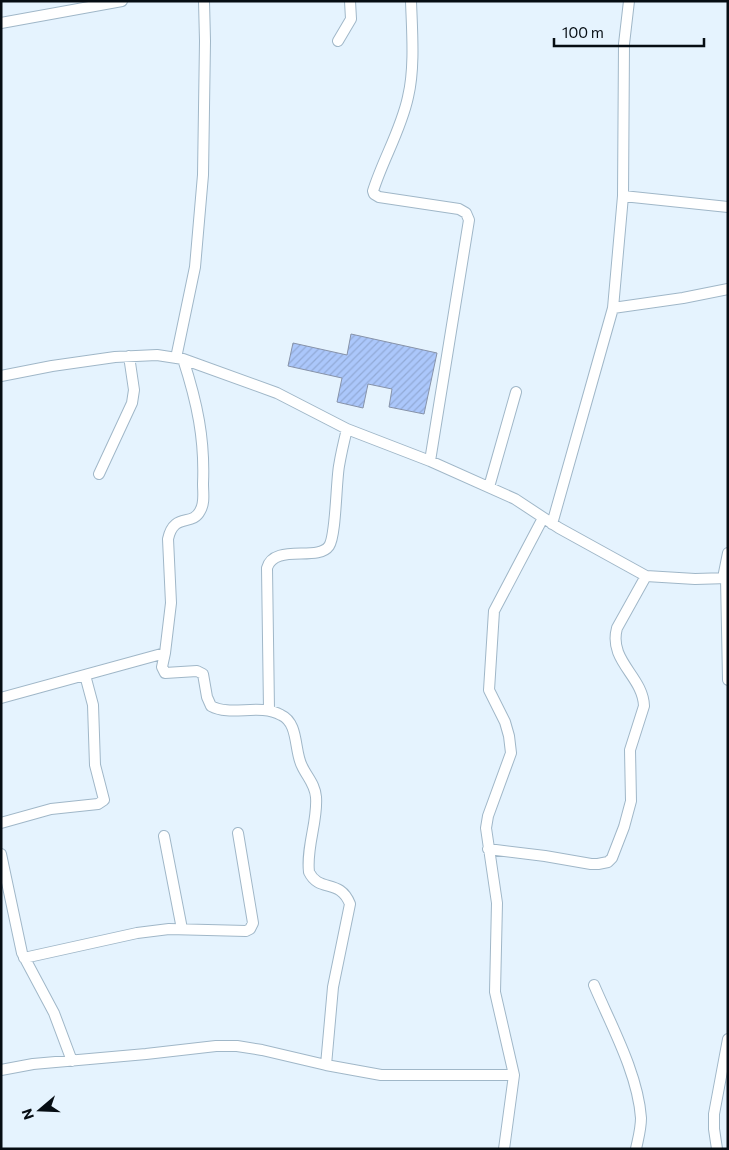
<svg xmlns="http://www.w3.org/2000/svg" width="729" height="1150" font-family="Commissioner,sans-serif">
	<style>
		.building { fill: url(#building-hatch); stroke: #8793a9 }
		.lines { fill: none; stroke-linecap: round; stroke-linejoin: round }
		.street-casing { stroke: #a0b7c8; stroke-width: 12 }
		.street { stroke: #fff; stroke-width: 10 }
	</style>
	<defs>
		<pattern id="building-hatch" width="6" height="6" patternUnits="userSpaceOnUse" patternTransform="scale(1.25)"><rect width="6" height="6" fill="#abc7fb"/><path d="M-1 1l2-2M0 6l6-6M5 7l2-2" fill="none" stroke="#92aad6"/></pattern>
	</defs>
	<rect width="100%" height="100%" fill="#e5f3fe"/>
	<path class="building" d="M351,334L437,353L424,414L389,407L392,389L368,384L363,408L337,402L342,378L288,366L293,343L347,355Z"/>
	<g class="lines">
		<g class="street-casing">
			<path id="street" d="M411,1C412,31 415,68 408,97C401,130 383,159 373,191L374,194L379,197L459,209L466,213L469,220L430,461
				M1,23L122,1
				M338,41L351,19L350,1
				M623,196L728,207
				M613,308L683,298L728,289
				M176,358L195,267L203,175L205,41L204,1
				M1,376L52,366L115,357L157,355L183,359L277,393L347,429L430,461L515,499L559,528L646,576L695,579L728,578
				M99,474L132,403L134,390L129,356
				M489,487L516,392
				M552,524L613,308L623,196L624,44L629,1
				M723,578L728,553
				M726,578L728,680
				M165,653L162,667L165,673L197,671L203,674L207,697L211,706C231,717 259,703 281,715C299,723 294,751 302,766C307,777 315,784 316,797C318,821 306,847 309,872C319,893 340,878 350,904L333,987L326,1065
				M1,698L165,653L171,603L168,539C174,512 192,527 200,511C205,503 203,493 203,484C205,439 197,402 183,359
				M269,710L267,568C274,543 318,562 329,546C336,536 336,483 339,466C341,454 344,441 347,429
				M1,823L51,809L98,804L104,800L95,765L93,705L85,675
				M164,836L182,929
				M488,849L545,856L591,864H598L608,862L612,858L624,827L631,801L630,750L644,706C643,676 608,661 617,628L646,576
				M1,854L22,953L54,1013L72,1061
				M24,958L137,933L169,929L246,931L250,929L253,923L238,833
				M594,985C611,1025 638,1074 641,1118C641,1129 638,1139 636,1149
				M1,1070L33,1064L146,1054L216,1046H237L262,1050L326,1065L381,1075H514L495,992L497,903L486,828L488,816L511,753L509,736L505,722L489,690L494,611L543,518
				M504,1149L514,1075
				M717,1149L714,1129V1114L728,1039"/>
		</g>
		<use href="#street" class="street"/>
	</g>
	<rect width="729" height="1150" fill="none" stroke="#060d13" stroke-width="5"/>
	<g transform="translate(40 1110) rotate(251)" stroke="#e5f3fe" stroke-width="4" paint-order="stroke">
	<path d="M0-4L9 19L0 12L-9 19Z" fill="#060d13"/>
	<text y="-8" font-size="14" font-weight="bold" text-anchor="middle" fill="#060d13">N</text>
	</g>
	<path d="M554 38v8h150v-8" fill="none" stroke="#060d13" stroke-width="2.5"/>
	<text x="562" y="38" font-size="15" fill="#060d13" stroke="#e5f3fe" stroke-width="4" paint-order="stroke">100 m</text>
</svg>
